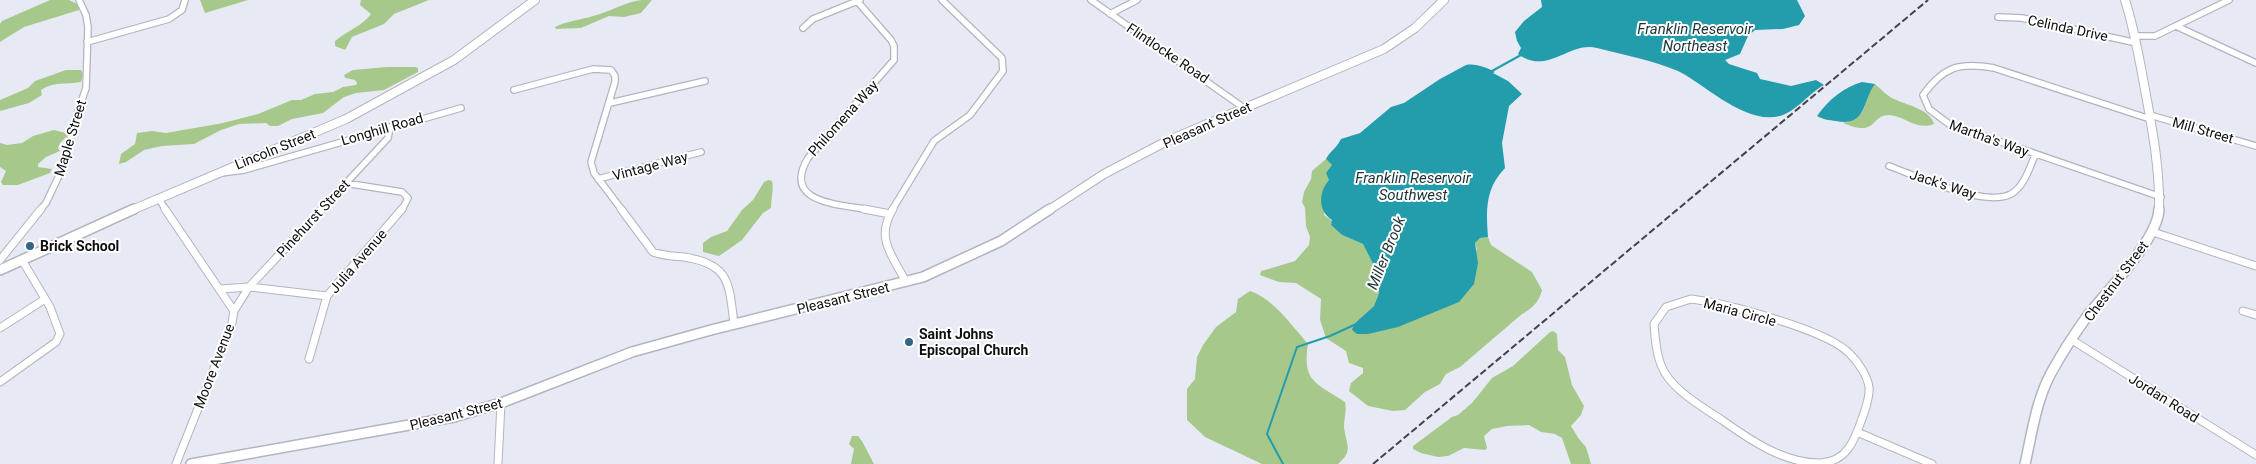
<svg xmlns="http://www.w3.org/2000/svg" width="2256" height="464" font-family="Roboto,sans-serif">
	<style>
		.green { fill: #a6c98b }
		.water { fill: #239dab }
		.lines { fill: none; stroke-linecap: round; stroke-linejoin: round }
		.stream { stroke: #239dab; stroke-width: 2 }
		.street-far1-casing { stroke: #b2b5be; stroke-width: 8 }
		.street-casing { stroke: #b2b5be; stroke-width: 9 }
		.secondary-far1-casing { stroke: #b2b5be; stroke-width: 10 }
		.secondary-casing { stroke: #b2b5be; stroke-width: 12 }
		.street-far1 { stroke: #fff; stroke-width: 5.5 }
		.street { stroke: #fff; stroke-width: 7 }
		.secondary-far1 { stroke: #fff; stroke-width: 8 }
		.secondary { stroke: #fff; stroke-width: 9 }
		.rail { stroke: #424348; stroke-width: 2; stroke-dasharray: 7 3; stroke-linecap: butt }
		.poi-dot { fill: #346684; stroke: #fff; stroke-width: 2 }
		.labels { text-anchor: middle; dominant-baseline: central; stroke-width: 4; stroke-linejoin: round; paint-order: stroke }
		.street-label { font-size: 14px; fill: #0d0e11; stroke: #fff }
		.poi-label { font-size: 14px; font-weight: bold; fill: #0d0e11; stroke: #fff; text-anchor: start }
		.water-label { font-size: 15px; font-style: italic; fill: #1b3437; stroke: #fff }
	</style>
	<rect width="100%" height="100%" fill="#e7eaf4"/>
	<path class="green" d="M50,0H69L79,5V10L24,27L0,42V24L2,21Z
		M200,0H248L205,13Z
		M361,0H429L394,14L384,24L352,37L345,50L335,46V41C347,31 362,26 371,14L360,5Z
		M642,0H652L641,13L624,17L609,16L581,28L556,29L555,27C567,21 580,20 593,16C610,12 624,2 642,0Z
		M387,67H415L418,68V72L384,90L356,93L344,97L323,113L292,119L278,126H270L266,123L239,124L221,130L194,144L162,146L144,150L126,162L119,164L121,154L135,144L137,133L152,131L166,133L223,123L258,114L292,100H301L315,94L333,92L343,87L356,85L357,83L355,80L345,78L344,75L353,70Z
		M66,70H81L83,74L81,82C67,85 53,81 41,90L42,95L29,103L0,111V100L28,88L35,81Z
		M1875,84C1881,89 1887,96 1894,99C1906,105 1930,109 1934,124C1917,131 1905,116 1889,115C1870,115 1878,138 1843,123C1872,114 1860,103 1875,84Z
		M54,130L69,134L60,143L58,148L60,151L46,157L38,164V167L52,169L50,173L18,185H3L1,182L6,171L0,167V143L7,145L22,143L33,136Z
		M1326,159L1332,165L1324,215L1332,221L1331,225L1342,235L1363,244L1379,276V293L1374,306L1354,324L1477,250L1475,243L1480,238L1488,237L1491,245L1532,272L1542,290C1539,302 1533,308 1522,314L1460,367L1446,374L1440,384L1425,392L1405,410L1393,411L1368,406L1349,391L1351,383L1363,373V368L1349,363L1346,351L1326,338L1320,320L1321,299L1296,283L1279,282L1260,275L1261,271L1265,270L1295,261L1309,245L1310,237L1306,226L1305,208L1302,202L1304,192L1311,179L1312,171Z
		M768,180L772,181C774,189 771,199 771,208L763,213L742,240L719,256L703,252V243L711,237L727,231L742,210L753,200L764,182Z
		M1250,291C1274,299 1292,326 1308,344C1302,382 1316,383 1345,402C1347,411 1344,418 1344,427C1346,444 1354,450 1338,464H1262L1205,437L1187,420V389L1195,379L1197,357L1203,345L1216,327L1236,312L1238,299Z
		M1553,331L1557,334L1558,350L1565,357L1572,385L1584,406L1581,415L1571,426L1579,439L1586,447L1591,464H1571L1562,438L1555,434L1541,432L1529,425L1507,426L1492,429L1484,436L1487,448L1485,450L1464,448L1448,456L1438,457L1421,453L1413,449V446L1452,417L1458,415L1472,403L1492,378L1513,366L1550,332Z
		M852,436H858L862,441L874,464H851L854,449L849,444Z"/>
	<path class="water" d="M1541,0H1797L1805,16L1799,25L1783,29L1755,30L1748,36L1740,54L1725,60L1729,64L1757,73L1760,79L1791,86L1816,80L1824,85C1809,93 1797,111 1780,116C1745,125 1706,85 1678,71C1652,60 1624,55 1597,48C1569,41 1548,76 1518,54L1521,48L1517,41L1515,32L1524,21L1542,7Z
		M1466,65C1476,63 1487,68 1495,72L1493,73L1508,81L1522,94L1509,106L1502,143L1505,168C1485,189 1486,210 1488,237L1480,238L1475,243L1478,263L1474,284L1459,302L1398,327L1368,334H1357L1352,330L1354,324L1374,306L1379,293V276L1363,244L1342,235L1331,225L1332,220C1318,211 1318,193 1329,180L1326,173L1332,165L1326,159C1330,151 1337,148 1341,139L1360,133L1391,107L1404,103L1440,79Z
		M1862,82L1875,84C1862,101 1867,127 1836,121C1829,120 1824,120 1817,116C1828,100 1844,87 1862,82Z"/>
	<g class="lines">
		<path class="stream" d="M1492,71L1521,55
			M1283,464L1267,434L1297,347L1330,336L1354,325"/>
		<g class="street-far1-casing">
			<path id="street-far1" d="M1091,0L1244,108
				M857,1L891,40L894,46V60L808,158C781,204 840,204 870,210
				M1110,14L1137,0
				M1998,17L2022,18L2137,43
				M2176,26L2256,63
				M803,28L813,19L860,0
				M2136,36H2155L2229,0
				M87,42L169,19L182,10L185,0
				M514,90L593,69L611,70L615,76V82L591,162L594,173L622,210
				M610,103L705,81
				M2150,115L2256,146
				M2150,119L1994,68C1960,62 1944,66 1923,95L1929,109L1949,124L2161,197
				M1889,166C1917,176 1984,208 2011,194C2024,187 2030,167 2035,155
				M221,173L244,170L461,108
				M598,179L701,152
				M345,183L402,192L408,198L402,210
				M158,198L166,210
				M40,210L46,203L66,161L72,129L86,88L88,27L86,15L79,0
				M321,210L388,138L390,127
				M892,210L934,141L970,115L1003,71L1002,58L942,0"/>
		</g>
		<g class="street-casing">
			<path id="street" d="M165,209L234,311L232,323L176,464
				M621,209L653,252C663,256 674,256 684,257C730,264 729,283 734,324
				M864,209L890,214
				M893,209C875,238 892,255 906,282
				M2153,232L2256,266
				M0,260L41,209
				M220,289L249,287L327,296
				M1691,299C1725,303 1828,330 1850,354C1858,362 1867,375 1869,387C1870,397 1866,407 1863,416C1855,439 1848,461 1821,463C1785,464 1750,440 1722,420C1701,406 1670,389 1661,365C1656,352 1655,338 1654,324L1666,307Z
				M234,311L249,287L322,209
				M2243,311L2256,315
				M0,328L45,299
				M2072,340L2256,455
				M309,359L327,296L402,209
				M0,382L56,342L60,334L50,307L22,260
				M1857,432L1932,464
				M498,464L501,403"/>
		</g>
		<g class="secondary-far1-casing">
			<path id="secondary-far1" d="M2125,0C2135,31 2140,63 2146,95C2153,133 2160,171 2159,210
				M132,210L346,119L454,60L535,0
				M1049,210L1104,174L1167,141L1384,49L1415,28L1444,0"/>
		</g>
		<g class="secondary-casing">
			<path id="secondary" d="M0,270L134,209
				M191,464L454,417L501,403L632,352L711,330L923,277L1001,241L1050,209
				M2025,464C2032,433 2036,401 2051,373C2062,353 2075,333 2088,315C2108,290 2158,239 2159,209"/>
		</g>
		<use href="#street-far1" class="street-far1"/>
		<use href="#street" class="street"/>
		<use href="#secondary-far1" class="secondary-far1"/>
		<use href="#secondary" class="secondary"/>
		<path class="rail" d="M1373,464L1928,0"/>
	</g>
	<g class="poi-dot">
		<circle cx="30" cy="246" r="5"/>
		<circle cx="909" cy="342" r="5"/>
	</g>
	<g class="labels">
		<g class="street-label">
			<text transform="translate(2068 28) rotate(12)">Celinda Drive</text>
			<text transform="translate(1168 53) rotate(34)">Flintlocke Road</text>
			<text transform="translate(843 118) rotate(-48)">Philomena Way</text>
			<text transform="translate(1207 125) rotate(-24)">Pleasant Street</text>
			<text transform="translate(382 129) rotate(-16)">Longhill Road</text>
			<text transform="translate(2203 130) rotate(16)">Mill Street</text>
			<text transform="translate(70 138) rotate(-73)">Maple Street</text>
			<text transform="translate(1989 138) rotate(20)">Martha's Way</text>
			<text transform="translate(275 149) rotate(-22)">Lincoln Street</text>
			<text transform="translate(650 166) rotate(-15)">Vintage Way</text>
			<text transform="translate(1943 184) rotate(18)">Jack's Way</text>
			<text transform="translate(313 218) rotate(-47)">Pinehurst Street</text>
			<text transform="translate(358 261) rotate(-49)">Julia Avenue</text>
			<text transform="translate(2116 281) rotate(-53)">Chestnut Street</text>
			<text transform="translate(843 298) rotate(-14)">Pleasant Street</text>
			<text transform="translate(1740 312) rotate(15)">Maria Circle</text>
			<text transform="translate(214 366) rotate(-69)">Moore Avenue</text>
			<text transform="translate(2164 398) rotate(32)">Jordan Road</text>
			<text transform="translate(456 414) rotate(-14)">Pleasant Street</text>
		</g>
		<g class="poi-label">
			<text x="40" y="246">Brick School</text>
			<text x="919" y="334">Saint Johns<tspan x="919" dy="16">Episcopal Church</tspan></text>
		</g>
		<g class="water-label">
			<text x="1695" y="29">Franklin Reservoir<tspan x="1695" dy="17">Northeast</tspan></text>
			<text x="1413" y="178">Franklin Reservoir<tspan x="1413" dy="17">Southwest</tspan></text>
			<text transform="translate(1386 253) rotate(-68)">Miller Brook</text>
		</g>
	</g>
</svg>
